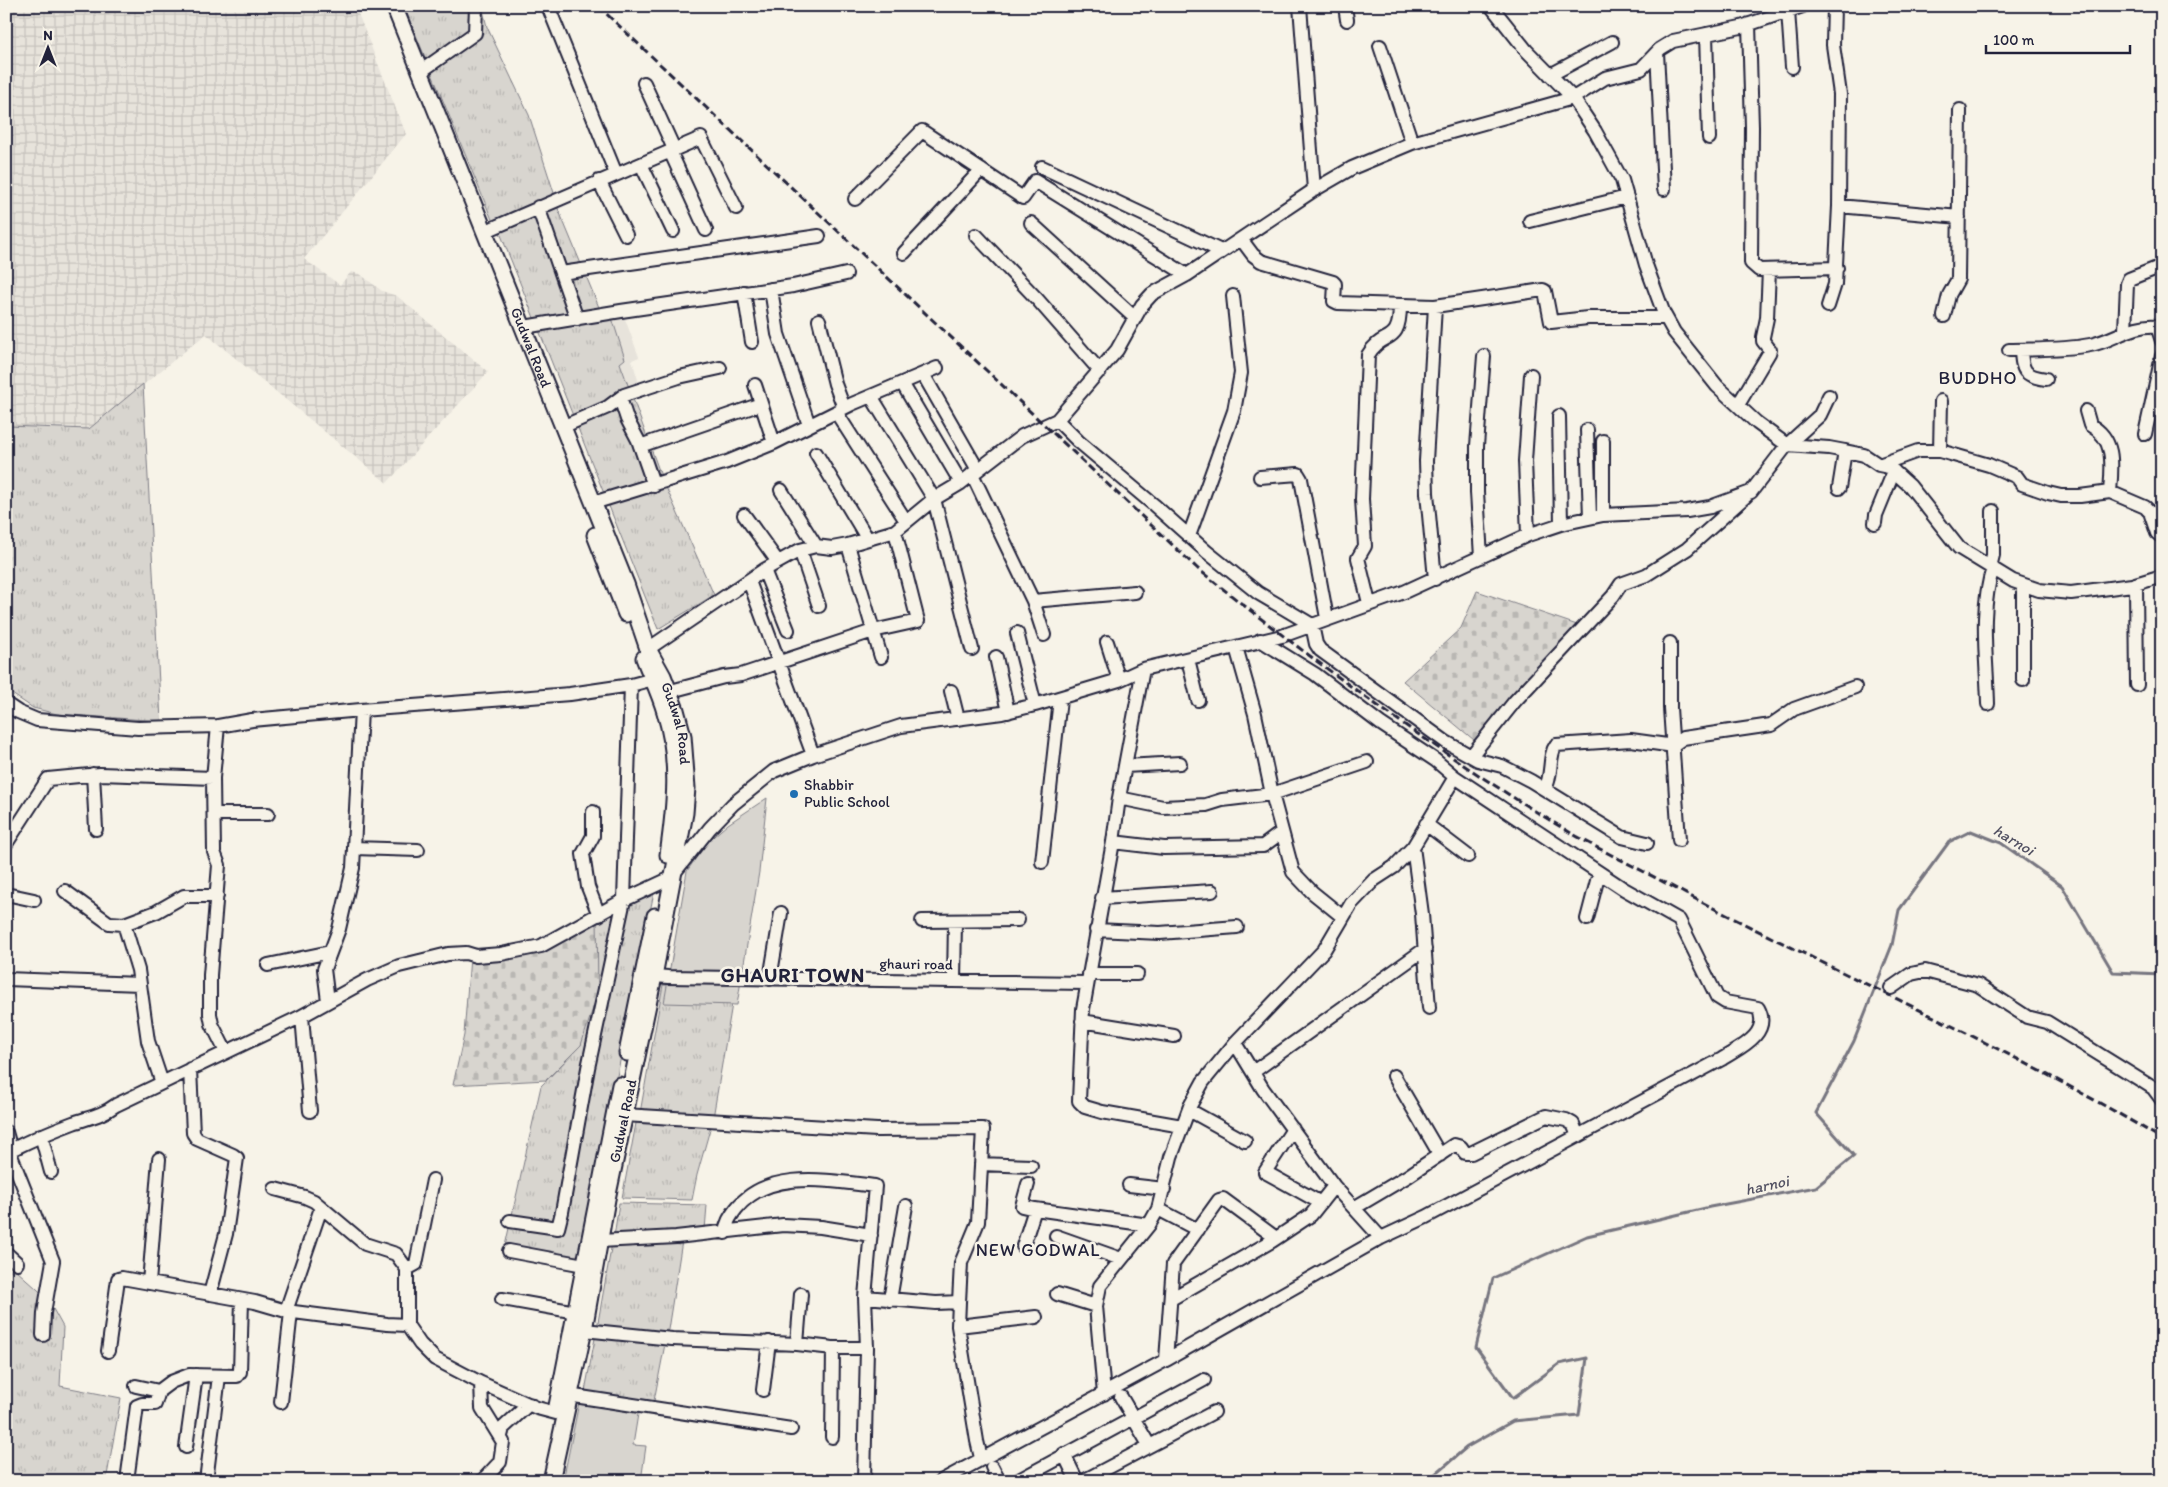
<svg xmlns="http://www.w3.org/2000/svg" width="2168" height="1487" font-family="Itim,sans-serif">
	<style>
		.built { fill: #e7e3db }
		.industrial { fill: url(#industrial-grid) }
		.grass { fill: url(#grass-tufts); stroke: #7d7c85 }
		.cemetery { fill: url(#cemetery-stones); stroke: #7d7c85 }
		.park { fill: #d8d5cf; stroke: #7d7c85 }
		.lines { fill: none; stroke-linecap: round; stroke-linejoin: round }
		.stream { stroke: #76747f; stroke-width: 3 }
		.minor-casing { stroke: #22223b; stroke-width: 16 }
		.major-casing { stroke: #22223b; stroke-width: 19 }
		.minor { stroke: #f7f3e8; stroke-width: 12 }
		.major { stroke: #f7f3e8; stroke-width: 15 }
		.rail { stroke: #22223b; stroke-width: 3; stroke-dasharray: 8 4; stroke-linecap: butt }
		.poi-dot { fill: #1f6fb2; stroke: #f7f3e8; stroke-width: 2 }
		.labels { text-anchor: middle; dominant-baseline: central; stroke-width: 5; stroke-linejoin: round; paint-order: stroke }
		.street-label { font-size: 15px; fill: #22223b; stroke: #f7f3e8 }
		.poi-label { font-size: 15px; fill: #22223b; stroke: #f7f3e8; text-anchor: start }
		.water-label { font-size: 16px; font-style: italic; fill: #535263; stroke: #f7f3e8 }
		.quarter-label { font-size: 18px; letter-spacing: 1px; fill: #22223b; stroke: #f7f3e8 }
		.district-label { font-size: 20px; font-weight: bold; letter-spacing: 1px; fill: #22223b; stroke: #f7f3e8 }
	</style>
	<defs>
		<pattern id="industrial-grid" width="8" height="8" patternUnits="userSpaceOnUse" patternTransform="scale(1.25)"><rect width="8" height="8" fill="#e7e3db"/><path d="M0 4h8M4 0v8" fill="none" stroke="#c6c2bd"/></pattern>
		<pattern id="grass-tufts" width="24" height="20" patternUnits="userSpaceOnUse" patternTransform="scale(1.25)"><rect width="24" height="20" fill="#d8d5cf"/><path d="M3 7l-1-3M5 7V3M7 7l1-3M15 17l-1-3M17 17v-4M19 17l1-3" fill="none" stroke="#b9b7b3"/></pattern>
		<pattern id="cemetery-stones" width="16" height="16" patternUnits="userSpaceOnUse" patternTransform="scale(1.25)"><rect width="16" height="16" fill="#d8d5cf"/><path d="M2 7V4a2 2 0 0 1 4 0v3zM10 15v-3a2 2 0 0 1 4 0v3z" fill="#b9b7b3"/></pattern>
	</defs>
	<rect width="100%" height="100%" fill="#f7f3e8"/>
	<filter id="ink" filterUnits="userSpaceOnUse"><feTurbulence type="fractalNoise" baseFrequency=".02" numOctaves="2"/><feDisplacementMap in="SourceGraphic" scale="10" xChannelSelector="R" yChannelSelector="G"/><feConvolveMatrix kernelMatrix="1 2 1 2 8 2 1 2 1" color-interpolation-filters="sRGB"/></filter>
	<g filter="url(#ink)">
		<path class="built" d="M624,316L639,357L632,360L641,390L630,392L620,362L612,318Z"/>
		<path class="industrial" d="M6,6H355L406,134L304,259L340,285L351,272L360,274L382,291L397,296L488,372L387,483L206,334L89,429L6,426Z"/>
		<path class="grass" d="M404,6H482L487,27L529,115L555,196L493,222Z
			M557,206L603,317L612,318L625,359L620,363L661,476L714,595L658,629L499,230Z
			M143,384L161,721L57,714L33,708L6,690V426L89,429Z
			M654,892L580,1260L575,1261L505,1246L541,1086L581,1045L597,916Z
			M663,985L735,986L713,1118L640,1113Z
			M637,1118L712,1122L697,1175L692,1200L622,1198Z
			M619,1203L707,1205L705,1230L614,1237Z
			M682,1241L667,1336L597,1328L612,1243Z
			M6,1270H16L47,1298L63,1327L60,1386L121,1398L106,1481H6Z
			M596,1333L665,1344L653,1406L585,1391Z"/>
		<path class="cemetery" d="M1477,591L1580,626L1474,740L1403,681L1461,628Z
			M597,916L598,993L581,1045L546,1080L453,1085L464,1035L470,957L542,945Z"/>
		<path class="park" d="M767,798L759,872L737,1005L664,1003L687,871L707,842L728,824Z
			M579,1403L639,1408L633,1445L646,1446L641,1481H733H563Z"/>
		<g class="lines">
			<path class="stream" d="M1427,1481L1467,1447L1513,1421L1579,1415L1587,1358L1559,1364L1513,1398L1476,1347L1493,1278L1587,1236L1710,1207L1816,1187L1854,1156L1816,1113L1854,1041L1892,945L1899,910L1949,842L1971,831L2001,843L2062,886L2113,972L2162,974"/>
			<g class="minor-casing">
				<path id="minor" d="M548,6L616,174
					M1300,6L1314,190
					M1345,6L1347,20
					M1491,6L1526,50L1573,98L1595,131L1622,180L1646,265L1664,314L1674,332L1717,386L1757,423L1787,445L1829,448L1845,451L1864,455L1879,465L1889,467L1910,486L1959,548L2013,581L2039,590L2071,593L2132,585L2162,576
					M1788,11L1792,67
					M1749,24L1752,127L1751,263L1759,270L1837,268
					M1706,34L1709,138
					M1380,46L1412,143
					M1657,52L1664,189
					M420,72L475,33L476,6
					M1550,75L1612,42
					M644,83L674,149
					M670,151L706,230
					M641,164L673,231
					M1042,167L1221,251
					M599,181L626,235
					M855,199L922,131L1023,198L1035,181L1187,275
					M1839,206L1959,217
					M538,207L577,319
					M1530,221L1627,197
					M1031,223L1135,318
					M486,231L701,138L736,208
					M976,235L1037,299L1100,371
					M1241,239L1253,255L1261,261L1333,282L1335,284L1334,301L1338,303L1435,306L1543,290L1545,291L1551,322L1588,318H1666
					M904,253L981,170
					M561,273L819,236
					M771,289L778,334L809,425
					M744,292L752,342
					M1435,306L1426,461L1427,493L1435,579
					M1828,306L1835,284L1839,206L1840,94L1833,45L1834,6
					M1944,316L1949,295L1958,279L1960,110
					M819,320L835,384L844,408
					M524,327L621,311L793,286L846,274
					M2125,331L2127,284L2129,279L2162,266
					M2009,350C2036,349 2064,350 2090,345C2113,341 2133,323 2157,326L2162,341
					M2021,350C2022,371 2024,376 2046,379
					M923,374L978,470
					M902,383L961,483
					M755,385L774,443
					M871,396L934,499L972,649
					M620,398L627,419L638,440L654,486
					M1738,405L1769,353L1770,350L1763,341V337L1767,318L1769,270
					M2086,411L2090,425C2116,439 2112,466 2110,492
					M836,412L906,521
					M1559,416L1561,524
					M1057,420L1078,441L1154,505L1207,552L1258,593L1312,625L1316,644L1320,650L1446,742L1478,760L1502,766L1531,781L1622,837L1647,843
					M562,427L608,407L624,395L679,377L720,368
					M1587,430L1590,517
					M2145,434L2162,356
					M1603,441V515
					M640,446L761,404
					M1940,451L1941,401
					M816,453L867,538
					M1879,465L1918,451H1940L1989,465L2017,477L2022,484L2048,493L2061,496H2080L2110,492L2145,507L2150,512L2157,533L2162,537
					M972,474L1033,601L1044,635
					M1260,477L1298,474L1301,479L1327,618
					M1839,488L1845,451
					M781,490L816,546
					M593,503L727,462L774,443L852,404L937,368
					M744,515L778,562
					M1875,523L1876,515L1894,471
					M1528,535L1525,461L1531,375
					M1189,536L1234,411L1241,373L1233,296
					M848,545L881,657
					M800,550L819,606
					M1481,557L1477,492V446L1484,356
					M1990,567L1993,555V511
					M764,570L788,630
					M749,581L813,755
					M2136,584L2137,685
					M1033,601L1135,592
					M1369,603L1358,558L1365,546L1362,499L1368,355C1383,329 1400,348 1400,305
					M1017,633L1035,705
					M1107,642L1119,680
					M1670,643V708L1679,840
					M1236,647L1255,714L1272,794L1293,872L1312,892L1343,917
					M648,649L764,570L800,550L816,546L832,548L848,545L895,531L934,499L961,483L1022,436L1057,420L1117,350L1142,305L1152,294L1187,275L1314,190L1352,168L1412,143L1573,98L1605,78L1641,69L1660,49L1673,41L1741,27L1803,6
					M996,657L1008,712
					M1188,659L1198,700
					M1143,669L1119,798L1113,842L1083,1009L1079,1101L1085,1107L1102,1112L1182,1126
					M2023,680V585
					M951,691L958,719
					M667,692L724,677L741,675L873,631L918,621L895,531
					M6,704L18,712L37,720L138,728L218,726L252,720L361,710L570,694L631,685L661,677
					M1988,704C1987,659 1979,611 1993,568
					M218,726L213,778L214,852L219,865L210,975V1014L212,1024L226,1052
					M1471,756L1515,701L1613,596L1621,584L1646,575L1687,549L1746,496
					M1125,766L1180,763
					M93,774L96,829
					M1545,789C1553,775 1548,756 1556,745L1631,740L1667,745H1673L1683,738L1771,725L1794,709L1855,687
					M1119,798L1163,807L1206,805L1222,800L1272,794L1367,762
					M593,812V836L583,854L588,887L599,915
					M214,814H268
					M1426,824L1468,856
					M1113,842L1164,848L1263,846L1282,832
					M6,844L48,779L100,774L213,778
					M1413,847L1422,914L1429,1008
					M354,848L418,850
					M1042,862L1060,699
					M674,873L710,828L733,804L774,771L813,755L901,726L1002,713L1035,705L1119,680L1143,669L1282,636L1404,592L1528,535L1561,524L1603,515L1687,511L1710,507L1751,492L1787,445L1820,415L1829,396
					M65,891L109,923L124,924L156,912L184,896H217
					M6,894L34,900
					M1102,898L1212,891
					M1587,919L1599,873
					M922,921L1018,920
					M124,924L138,970L148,1041L162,1083
					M1096,930L1160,933L1237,927
					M268,965L330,952
					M1089,974H1137
					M654,976L668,977L1087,983
					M6,979L140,984
					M770,979L781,913
					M954,981L955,921
					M1891,988L1911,974L1925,971L1978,985L2027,1017L2047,1022L2142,1081L2153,1088L2162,1100
					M328,1001L324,969L339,929L353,868L361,710
					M302,1016L310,1111
					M1082,1021L1174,1036
					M190,1069L193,1133L197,1139L233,1155L237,1158L226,1234L210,1294
					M1253,1072L1425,949
					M1394,1076L1440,1155
					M1189,1110L1245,1141
					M624,1115L877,1130L983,1129L978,1222L961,1263L959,1302L958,1326L977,1441L981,1458
					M1293,1129L1265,1172L1321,1203
					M6,1132L11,1150
					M41,1135L51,1172
					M8,1148L53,1261L44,1313L43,1335
					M6,1150L8,1148L11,1150C31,1140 51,1131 73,1123C90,1117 101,1116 116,1105L300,1017L367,980L399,966L448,954L466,953L476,956L501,954L541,946L624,900L667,880L672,881
					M981,1164L1031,1166
					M1028,1184L1022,1206L1035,1209
					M1129,1185L1164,1189
					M275,1189L305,1197L314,1201L365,1244L396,1254L407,1269
					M1354,1208L1408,1176L1454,1145L1461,1147L1465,1153H1471L1546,1116L1566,1120L1573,1124L1578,1136
					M1158,1209L1198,1230
					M510,1221L558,1228L562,1212L588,1068L624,900L631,685
					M725,1233C726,1223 730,1217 736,1209C768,1168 830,1181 875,1186L865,1297L867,1348L864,1481
					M1056,1236L1121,1259
					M1381,1238L1334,1186L1263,1089L1235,1043L1324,950L1351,904L1374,880L1394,867L1413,847L1455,777
					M600,1241L676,1237L783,1225L821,1227L871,1235
					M1023,1246L1035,1209L1149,1225
					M509,1251L584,1265
					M6,1253L17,1263
					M149,1283L159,1159
					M1057,1294L1096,1306
					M865,1297L936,1303L959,1302
					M502,1299L576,1312
					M1171,1299L1272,1241L1311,1215L1334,1186
					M890,1300L906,1206
					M286,1311L321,1208
					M407,1325V1269L416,1264L433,1180
					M958,1326L1036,1317
					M584,1330L672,1339L797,1344L801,1294
					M797,1344L833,1348H867
					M108,1351L118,1279L122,1278L255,1302L286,1311L387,1324L407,1325L420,1344L435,1359L481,1383L537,1408L556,1413
					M1166,1360L1173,1264L1219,1200L1223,1199L1276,1238
					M481,1383L482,1408L503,1442L500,1462L482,1481
					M136,1386L159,1391L171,1382L189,1375L237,1376L240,1372L242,1300
					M763,1390L769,1342
					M561,1394L791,1429
					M1104,1394L1096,1306L1100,1286L1149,1225L1158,1209L1171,1157L1190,1106L1203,1082L1235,1043
					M1121,1397L1149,1445
					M281,1402L291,1312
					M501,1436L503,1428L529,1404
					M832,1437L833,1348
					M186,1447L196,1375
					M1064,1454L1077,1481
					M992,1467L999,1481
					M127,1481L137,1406L142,1404H155L159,1391
					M206,1481L219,1376
					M941,1481L1166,1360L1381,1238L1426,1217L1722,1059C1739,1048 1772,1034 1758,1008L1725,1002L1717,997L1679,920L1624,889L1455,777L1435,760L1381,724L1315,674L1260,640
					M1017,1481L1204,1380
					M1083,1481L1214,1412"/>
			</g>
			<g class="major-casing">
				<g id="major">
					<path id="s1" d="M394,6L626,584L648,649L663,676L676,710L683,736L687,788L685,813L654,976L607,1199L584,1330L551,1481"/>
					<path d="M595,535L626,614"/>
					<path d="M644,658C651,676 660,694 665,712C680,760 675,806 668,855"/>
					<path d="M627,1053L655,916"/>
					<path d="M557,1406L620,1085"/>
				</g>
			</g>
			<use href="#minor" class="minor"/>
			<use href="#major" class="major"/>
			<path class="rail" d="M598,6L1198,569C1314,662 1434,750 1561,827C1592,846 1624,861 1656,878C1823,968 1999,1041 2162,1139"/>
		</g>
	</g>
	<circle class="poi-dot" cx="794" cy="794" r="5"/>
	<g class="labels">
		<g class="street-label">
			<text stroke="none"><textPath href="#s1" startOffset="368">Gudwal Road</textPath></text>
			<text stroke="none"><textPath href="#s1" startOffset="772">Gudwal Road</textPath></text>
			<text transform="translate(916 964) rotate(1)">ghauri road</text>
			<text transform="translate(623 1121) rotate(-78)">Gudwal Road</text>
		</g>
		<g class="poi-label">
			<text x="804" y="785">Shabbir<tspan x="804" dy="17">Public School</tspan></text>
		</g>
		<g class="water-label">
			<text transform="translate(2014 840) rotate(31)">harnoi</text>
			<text transform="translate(1767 1185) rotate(-12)">harnoi</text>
		</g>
		<g class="quarter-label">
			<text x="1978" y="378">BUDDHO</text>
			<text x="1038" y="1250">NEW GODWAL</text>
		</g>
		<g class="district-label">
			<text x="793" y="975">GHAURI TOWN</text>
		</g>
	</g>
	<rect width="2168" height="1487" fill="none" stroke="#f7f3e8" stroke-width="25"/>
	<rect x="12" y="12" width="2143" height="1462" fill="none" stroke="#22223b" stroke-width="2" filter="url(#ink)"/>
	<g transform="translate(48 48)" stroke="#f7f3e8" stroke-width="4" paint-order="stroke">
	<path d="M0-4L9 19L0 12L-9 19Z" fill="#22223b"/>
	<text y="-8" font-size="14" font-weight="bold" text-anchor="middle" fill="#22223b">N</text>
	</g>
	<path d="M1986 45v8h144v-8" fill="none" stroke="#22223b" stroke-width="2.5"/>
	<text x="1993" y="45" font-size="15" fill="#22223b" stroke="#f7f3e8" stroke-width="4" paint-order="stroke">100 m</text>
</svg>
